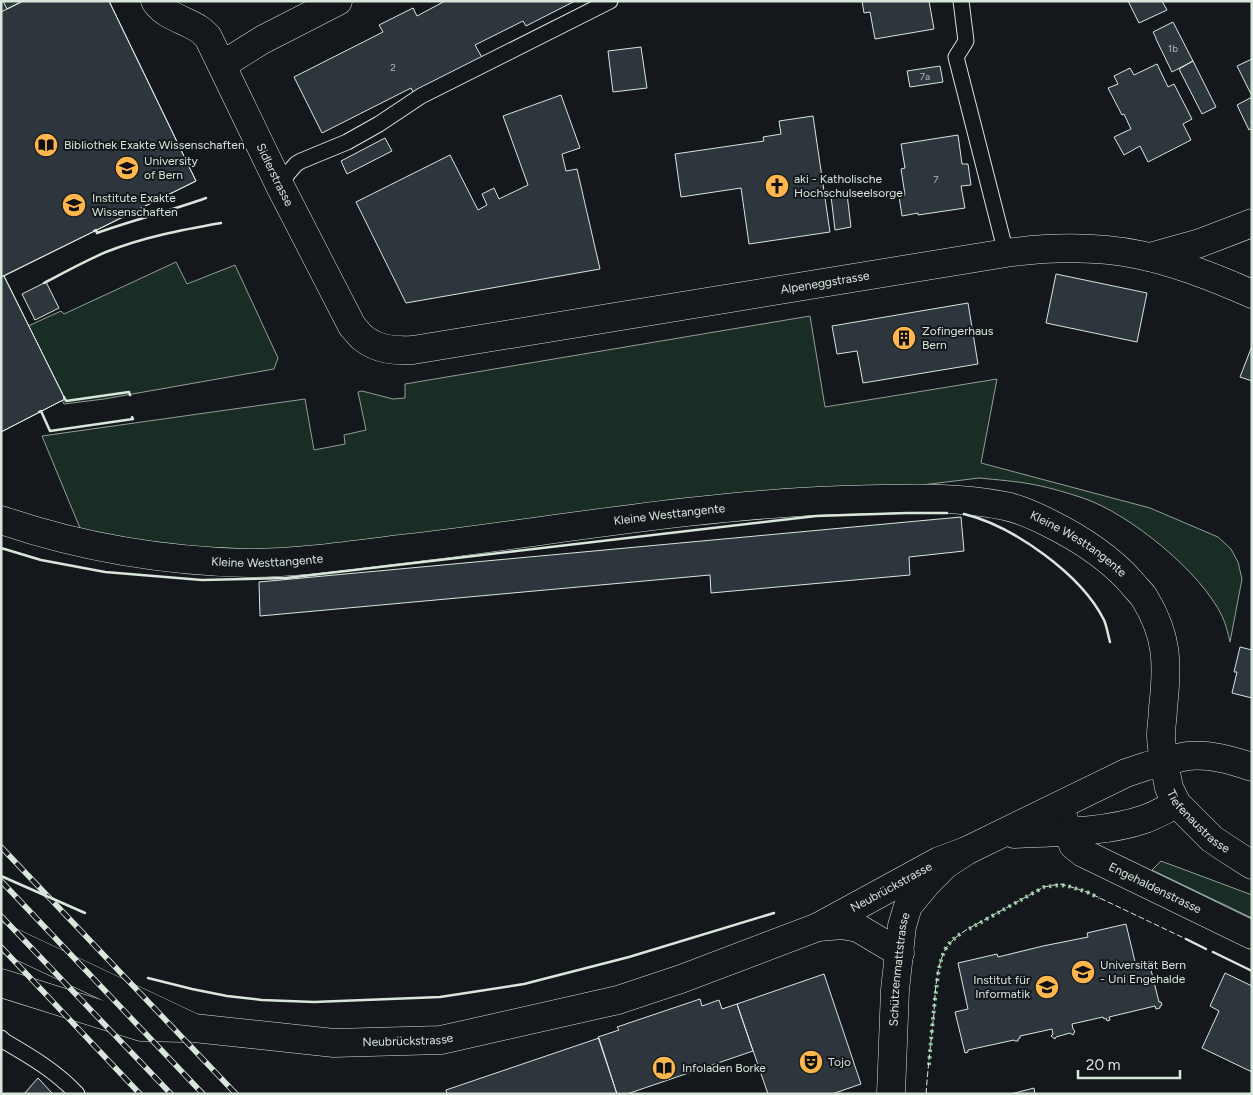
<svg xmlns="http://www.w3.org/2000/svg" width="1253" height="1095" font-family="Figtree,sans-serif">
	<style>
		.green { fill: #1a2d24; stroke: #939e99 }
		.building { fill: #2c363c; stroke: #d8e6dc }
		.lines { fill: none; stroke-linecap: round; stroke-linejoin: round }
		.lane-casing { stroke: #d8e6dc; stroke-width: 17 }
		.street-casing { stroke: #d8e6dc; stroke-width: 29 }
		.secondary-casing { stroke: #d8e6dc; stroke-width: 29 }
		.primary-casing { stroke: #d8e6dc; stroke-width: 29 }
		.lane { stroke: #14181c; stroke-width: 15 }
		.street { stroke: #14181c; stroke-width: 28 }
		.secondary { stroke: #14181c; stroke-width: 28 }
		.primary { stroke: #14181c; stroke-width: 28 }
		.rail-casing { stroke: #d8e6dc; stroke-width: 5.5 }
		.rail { stroke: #14181c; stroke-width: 4; stroke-dasharray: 11; stroke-linecap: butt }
		.hedge { stroke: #8ac095; stroke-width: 4; stroke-dasharray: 2.5 4; stroke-linecap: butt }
		.fence { stroke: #d8e6dc; stroke-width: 1; stroke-dasharray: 6 2.5; stroke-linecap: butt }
		.wall { stroke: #d8e6dc; stroke-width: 2.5 }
		.labels { text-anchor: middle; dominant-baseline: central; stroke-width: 4; stroke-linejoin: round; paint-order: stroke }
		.number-label { font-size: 10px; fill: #adbab4 }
		.poi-label { font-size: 12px; fill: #d8e6dc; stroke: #14181c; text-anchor: start }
		.street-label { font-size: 12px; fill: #d8e6dc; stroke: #14181c }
	</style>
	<rect width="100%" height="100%" fill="#14181c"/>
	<path class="green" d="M176,262L187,284L235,265L278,358L274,369L104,399L64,404L26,327L61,311L64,314Z
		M810,316L825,407L997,379L981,463L1150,508L1218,537L1231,549L1238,562L1242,579L1230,642C1228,634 1226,624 1222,616C1201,572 1130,514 1083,498C1068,493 1051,488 1036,485C1017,481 998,480 979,478L342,556L87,545L42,436L305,399L314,450L345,444L344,435L366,430L358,392L362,391L393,399L405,398V384Z
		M1161,861L1252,895V918L1152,870Z"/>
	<path class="building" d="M1,1H109L196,181L4,276L65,399L1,432Z
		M3,1H23L7,9Z
		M23,1H109L196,181L1,277V12Z
		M445,1H575L526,26L523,21L475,45L484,61L414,94L411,88L322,133L294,77L383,32L379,25L413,8L417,16Z
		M862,1H929L934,29L875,39L870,12L864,13Z
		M1128,1H1162L1167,10L1139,23Z
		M1173,22L1193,61L1172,72L1156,39V38L1153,32Z
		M641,47L647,88L613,92L608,51Z
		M1252,59V96L1237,66Z
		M1193,61L1216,107L1202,114L1179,69Z
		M1157,64L1168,87L1174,84L1192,119L1183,124L1191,140L1148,162L1140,146L1124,155L1114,137L1131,129L1124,114L1122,115L1108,88L1118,84L1114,76L1130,68L1134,75Z
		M940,66L943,82L910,87L907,71Z
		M561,95L580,148L562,154L566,171L577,169L600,269L406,303L356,202L450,155L478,210L487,205L482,194L494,188L499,199L528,185L503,116Z
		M1252,97V128L1249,130L1237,105Z
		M813,116L830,232L749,244L741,188L681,197L675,154L764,141L763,137L781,134L779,121Z
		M958,135L962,164H968L971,185L961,186L965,208L918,215V213L902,216L899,196L905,195L901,169L905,168L901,144Z
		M385,138L392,151L347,174L341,161Z
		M847,194L851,227L835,230L831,196Z
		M1056,274L1147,293L1137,342L1046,323Z
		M4,276L65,399L1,432V277Z
		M46,282L59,308L35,320L22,294Z
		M968,303L978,364L863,383L857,351L837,354L832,326Z
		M1252,346V381L1240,377Z
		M961,517L964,551L909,557L910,575L711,593L710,575L260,616L259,582Z
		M1240,647L1252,650V698L1232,693L1237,672H1234Z
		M1126,924L1137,970L1150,966L1159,1002H1161L1162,1005L1160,1006V1008L1156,1009L1155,1006L1109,1017L1110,1020L1107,1021L1106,1018L1104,1019L1103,1017L1072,1024L1073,1029L1075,1031L1073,1035L1070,1033L1056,1037L1055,1039L1051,1036L1053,1034L1052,1029L1020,1036V1038L1018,1039V1041H1015L1014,1040L968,1050V1052L965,1053L955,1012L968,1009L958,963L997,954L998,957L1043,946L1088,937L1087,933Z
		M1225,973L1252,986V1072L1202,1048L1219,1011L1210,1006Z
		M824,974L861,1084L832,1094H768L737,1004Z
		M700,999L702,1006L719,1000L722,1009L737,1004L753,1051L627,1094H617L598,1037L619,1030L617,1027Z
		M599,1038L617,1094H447L446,1090Z
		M38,1078L53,1094H24Z
		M1034,1088L1035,1094H1011Z"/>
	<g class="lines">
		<g class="lane-casing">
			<path id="lane" d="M961,1L966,41L956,57L1006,253
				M279,184L296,164L301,161L347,142L379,124L421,96L610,1
				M1,1038L4,1041C30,1056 57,1072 77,1094"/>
		</g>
		<g class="street-casing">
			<g id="street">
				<path id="s1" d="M155,1C166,17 184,19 199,29C202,31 205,34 208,37L279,184L352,326C356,330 359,335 363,338C378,350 396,351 413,350L1006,253C1050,247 1096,246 1140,255C1179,263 1216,278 1252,294"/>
				<path d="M222,65L262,40L338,1"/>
				<path d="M1150,257L1200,243L1252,223"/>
				<path id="s2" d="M1061,811L1073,845L1083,853L1252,935"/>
			</g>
		</g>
		<g class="secondary-casing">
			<g id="secondary">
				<path id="s3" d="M1,520C80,547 165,561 248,563C302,563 357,554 410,548C554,531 697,505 842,500C895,499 952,495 1005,506C1020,509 1035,516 1049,523C1079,538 1108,556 1131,582C1135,587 1140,592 1144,597C1168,636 1168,664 1163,708C1163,717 1161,726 1161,735C1161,744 1163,753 1164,762C1172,760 1180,757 1188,756C1211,754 1231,760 1252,767"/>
			</g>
		</g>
		<g class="primary-casing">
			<g id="primary">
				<path d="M1014,834C1055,832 1105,833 1145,819C1156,815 1166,809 1177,804"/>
				<path d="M818,927L842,925L858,928L900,953"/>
				<path id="s4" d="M1,937L194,1028L334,1043L441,1040L618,1000L681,979L818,927L939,861L966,851"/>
				<path d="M1,983L141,1027L183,1028"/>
				<path id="s5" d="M891,1094L895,990L902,926L908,906L927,883L945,865L966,851L1126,773L1147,766L1164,762L1169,788L1177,804L1212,839L1227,849L1252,865"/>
			</g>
		</g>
		<use href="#lane" class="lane"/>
		<use href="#street" class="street"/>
		<use href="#secondary" class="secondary"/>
		<use href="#primary" class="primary"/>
		<g class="rail-casing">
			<path id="rail" d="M1,847L236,1094
				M1,881L203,1094
				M1,916L171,1094
				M1,947L140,1094"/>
		</g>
		<use href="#rail" class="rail"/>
		<path class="hedge" d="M969,929L1044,887L1060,885L1068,886L1087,892L1099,898
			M929,1065C931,1040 933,1015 936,991C938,975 939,958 948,945C952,940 957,936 963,932"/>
		<path class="fence" d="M926,1094C928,1067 931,1040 934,1013C935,993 936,970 944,952C949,942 957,936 966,930L1044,887L1060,884L1068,886L1087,892L1186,939"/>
		<path class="wall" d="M94,231L96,230L97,233C133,220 170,211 206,198
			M44,283C65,272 85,261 106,252C144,237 181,230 221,223
			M64,397L66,401L129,392L130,395
			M39,412L41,411L50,431L133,419L132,417
			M964,514C1013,526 1081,574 1104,620C1107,627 1108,635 1110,642
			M1,548L41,560L105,572L202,580L286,578L816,516L907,513H947
			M1,876L85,913
			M1186,939L1206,949
			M1213,952L1252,971
			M148,978L192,989L227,996L262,1000L314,1002L440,997L524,984L629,957L774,913"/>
	</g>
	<defs>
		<g id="library-disc" transform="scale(1.25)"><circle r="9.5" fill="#ffb74d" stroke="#14181c"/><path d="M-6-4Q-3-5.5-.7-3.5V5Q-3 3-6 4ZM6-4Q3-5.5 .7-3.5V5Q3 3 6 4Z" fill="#111"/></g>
		<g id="university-disc" transform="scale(1.25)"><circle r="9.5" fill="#ffb74d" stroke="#14181c"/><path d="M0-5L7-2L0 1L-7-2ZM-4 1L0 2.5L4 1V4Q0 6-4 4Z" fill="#111"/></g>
		<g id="church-disc" transform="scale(1.25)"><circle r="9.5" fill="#ffb74d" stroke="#14181c"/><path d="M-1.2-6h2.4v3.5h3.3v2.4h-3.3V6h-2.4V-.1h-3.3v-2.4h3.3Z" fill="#111"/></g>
		<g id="building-disc" transform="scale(1.25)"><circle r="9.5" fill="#ffb74d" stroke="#14181c"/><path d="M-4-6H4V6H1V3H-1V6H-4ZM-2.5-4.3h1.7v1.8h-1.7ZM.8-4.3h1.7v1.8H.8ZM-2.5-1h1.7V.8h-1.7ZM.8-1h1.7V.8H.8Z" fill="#111"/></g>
		<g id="theatre-disc" transform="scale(1.25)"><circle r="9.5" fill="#ffb74d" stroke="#14181c"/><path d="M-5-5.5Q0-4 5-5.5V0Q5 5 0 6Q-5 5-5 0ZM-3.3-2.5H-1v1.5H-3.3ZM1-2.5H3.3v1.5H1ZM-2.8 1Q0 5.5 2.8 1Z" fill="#111"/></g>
	</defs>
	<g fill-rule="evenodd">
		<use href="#library-disc" x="46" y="145"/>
		<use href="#university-disc" x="127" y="168"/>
		<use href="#church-disc" x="777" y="186"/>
		<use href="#university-disc" x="74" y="205"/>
		<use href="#building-disc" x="904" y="338"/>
		<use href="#university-disc" x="1083" y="972"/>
		<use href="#university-disc" x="1047" y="987"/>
		<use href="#theatre-disc" x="811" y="1062"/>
		<use href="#library-disc" x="664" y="1068"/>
	</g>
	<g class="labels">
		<g class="number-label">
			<text x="1173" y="48">1b</text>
			<text x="393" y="67">2</text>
			<text x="925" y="76">7a</text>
			<text x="936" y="179">7</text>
		</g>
		<g class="poi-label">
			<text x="64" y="145">Bibliothek Exakte Wissenschaften</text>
			<text x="144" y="161">University<tspan x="144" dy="14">of Bern</tspan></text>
			<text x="794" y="179">aki - Katholische<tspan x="794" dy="14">Hochschulseelsorge</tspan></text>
			<text x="92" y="198">Institute Exakte<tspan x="92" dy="14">Wissenschaften</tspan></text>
			<text x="922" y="331">Zofingerhaus<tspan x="922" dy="14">Bern</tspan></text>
			<text x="1100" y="965">Universität Bern<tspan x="1100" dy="14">- Uni Engehalde</tspan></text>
			<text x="1030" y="980" text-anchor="end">Institut für<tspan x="1030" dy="14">Informatik</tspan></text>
			<text x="828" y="1062">Tojo</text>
			<text x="682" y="1068">Infoladen Borke</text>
		</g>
		<g class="street-label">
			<text stroke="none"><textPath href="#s1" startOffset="218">Sidlerstrasse</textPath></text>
			<text stroke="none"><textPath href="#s1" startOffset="874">Alpeneggstrasse</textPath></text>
			<text stroke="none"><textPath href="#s3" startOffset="676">Kleine Westtangente</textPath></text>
			<text stroke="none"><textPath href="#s3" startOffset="1096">Kleine Westtangente</textPath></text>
			<text stroke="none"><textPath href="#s3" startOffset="271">Kleine Westtangente</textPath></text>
			<text stroke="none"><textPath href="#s5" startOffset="559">Tiefenaustrasse</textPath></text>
			<text stroke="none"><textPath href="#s4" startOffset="939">Neubrückstrasse</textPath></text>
			<text stroke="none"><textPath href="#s2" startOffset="129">Engehaldenstrasse</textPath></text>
			<text stroke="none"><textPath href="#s5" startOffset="125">Schützenmattstrasse</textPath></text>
			<text stroke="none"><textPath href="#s4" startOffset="428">Neubrückstrasse</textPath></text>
		</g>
	</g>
	<rect width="1253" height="1095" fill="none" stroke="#d8e6dc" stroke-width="5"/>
	<path d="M1078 1070v8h102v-8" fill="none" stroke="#d8e6dc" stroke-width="2.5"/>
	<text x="1086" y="1070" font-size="15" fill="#d8e6dc" stroke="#14181c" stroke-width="4" paint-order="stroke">20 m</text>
</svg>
